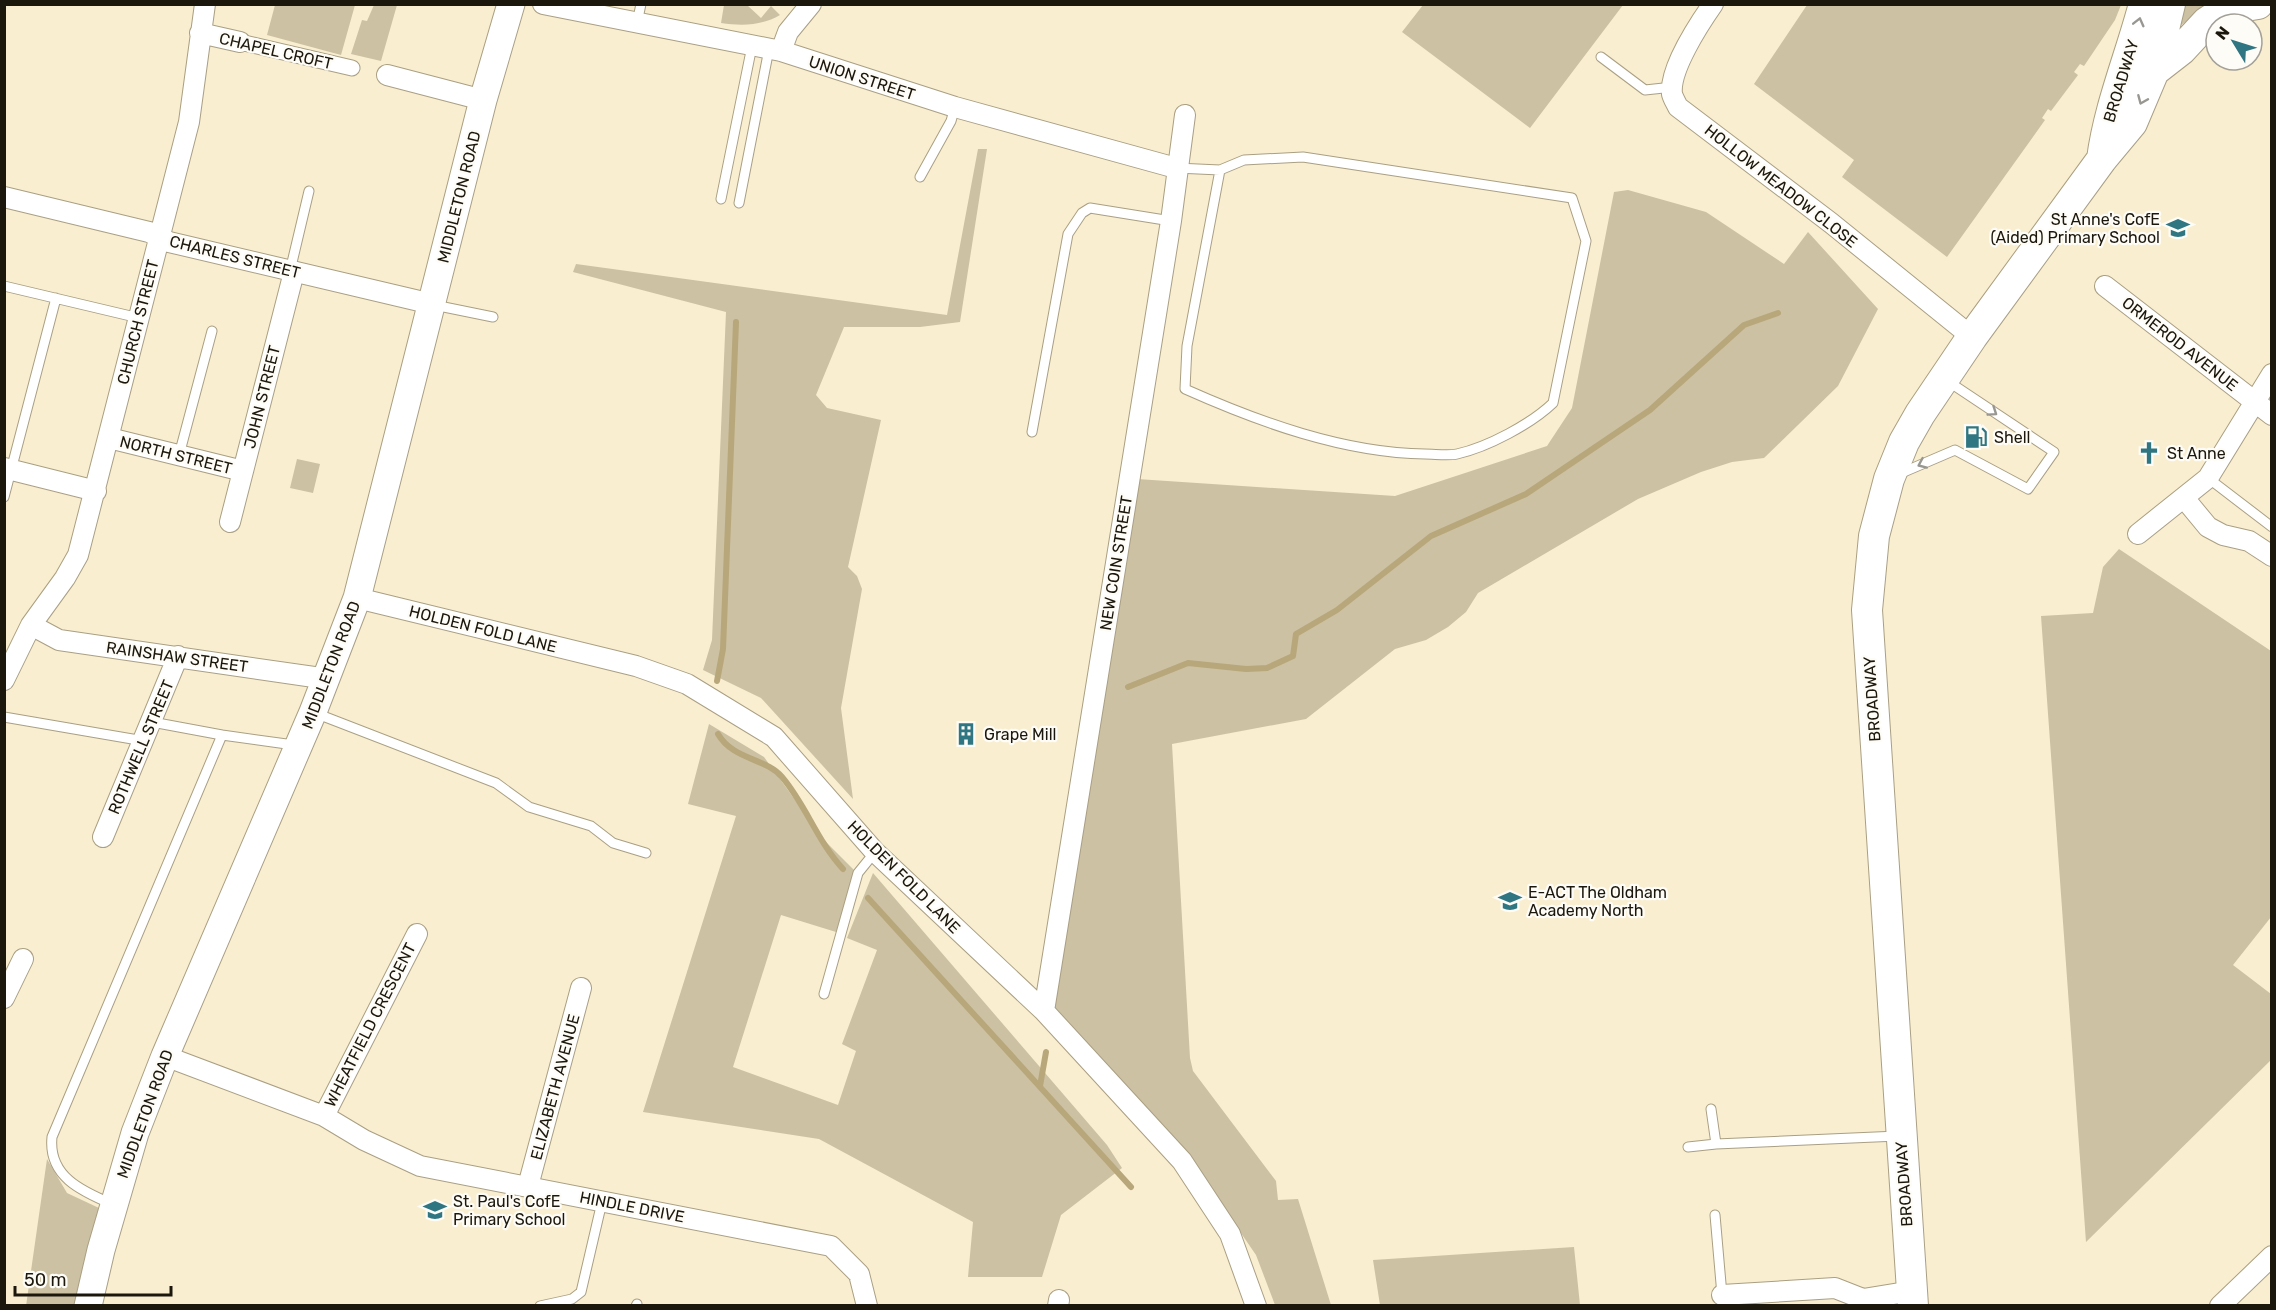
<svg xmlns="http://www.w3.org/2000/svg" width="2276" height="1310" font-family="Rubik,sans-serif">
	<style>
		.green { fill: #ccc1a3 }
		.lines { fill: none; stroke-linecap: round; stroke-linejoin: round }
		.stream { stroke: #b8a77b; stroke-width: 6 }
		.service-casing { stroke: #aa9f83; stroke-width: 11 }
		.pedestrian-casing { stroke: #aa9f83; stroke-width: 17 }
		.minor-casing { stroke: #aa9f83; stroke-width: 22 }
		.secondary-casing { stroke: #aa9f83; stroke-width: 29 }
		.primary-casing { stroke: #aa9f83; stroke-width: 32 }
		.service { stroke: #fff; stroke-width: 9 }
		.pedestrian { stroke: #fff; stroke-width: 15 }
		.minor { stroke: #fff; stroke-width: 20 }
		.secondary { stroke: #fff; stroke-width: 27 }
		.primary { stroke: #fff; stroke-width: 30 }
		.oneway { stroke: #989792 }
		.labels { text-anchor: middle; dominant-baseline: central; stroke-width: 4.5; stroke-linejoin: round; paint-order: stroke }
		.street-label { font-size: 16px; fill: #1b170c; stroke: #fefcf6 }
		.poi-label { font-size: 16px; fill: #1b170c; stroke: #fefcf6; text-anchor: start }
	</style>
	<rect width="100%" height="100%" fill="#f9eed0"/>
	<path class="green" d="M275,5H355L341,55L267,35Z
		M374,5H397L381,61L351,54L362,20L367,21Z
		M724,5H747L761,18L771,6L780,15C761,26 742,26 721,23Z
		M1423,5V4L1623,5L1530,128L1402,32Z
		M1807,5V4L2121,5L2115,20L2084,66L2080,64L2074,72L2078,75L2051,111L2048,109L2042,118L2045,120L1947,257L1842,177L1854,160L1754,84Z
		M2183,5H2209L2180,26Z
		M978,149H987L960,322L920,327H844L816,395L827,408L881,420L848,567L857,576L862,589L841,708L853,799L761,698L703,670L712,640L726,312L573,272L576,264L947,315Z
		M1628,190L1706,212L1784,264L1808,232L1878,309L1838,386L1764,458L1732,462L1701,472L1638,499L1478,593L1466,612L1448,627L1426,640L1395,649L1306,719L1172,744L1190,1058L1193,1071L1276,1181L1278,1200L1298,1199L1331,1305H1275L1256,1255L1232,1220L1050,1009L1137,479L1395,496L1547,446L1572,408L1614,192Z
		M297,459L320,464L313,493L290,488Z
		M2119,549L2271,651V917L2233,965L2271,994L2272,1059L2086,1242L2041,616L2093,613L2103,567Z
		M709,724L764,757L824,840L856,872L836,932L781,915L733,1067L838,1105L856,1051L842,1044L877,950L847,938L873,873L1107,1145L1122,1168L1061,1215L1042,1277H968L973,1222L819,1139L643,1112L736,816L688,804Z
		M47,1159L67,1193L99,1208L75,1305L26,1306Z
		M1574,1247L1580,1305H1380L1373,1260Z"/>
	<g class="lines">
		<path class="stream" d="M717,681L723,649L736,322
			M1128,687L1188,663L1246,669L1267,668L1293,656L1296,634L1337,610L1431,536L1526,494L1650,410L1744,325L1778,313
			M718,734C733,760 766,758 782,777C806,805 817,841 843,869
			M868,898L1131,1187
			M1040,1086L1046,1052"/>
		<g class="service-casing">
			<path id="service" d="M637,23L641,4
				M1601,57L1645,90L1673,87
				M1176,168L1220,170L1244,160L1303,157L1572,198L1586,241L1553,403C1531,424 1488,447 1457,454C1448,456 1435,454 1425,454C1344,453 1259,422 1185,389L1187,346L1220,170
				M920,177L951,121L955,107
				M721,199L752,46
				M739,203L769,49
				M290,271L309,191
				M4,286L139,318
				M434,305L493,317
				M1032,432L1068,234L1082,213L1090,208L1171,221
				M179,455L212,331
				M1899,474L1955,450L2028,489L2054,452L1946,380
				M2208,478L2272,527
				M4,497L56,298
				M315,713L496,783L529,807L591,826L613,843L646,853
				M4,717L144,741
				M222,735L294,745
				M824,994L858,873L875,852
				M1711,1109L1716,1144L1898,1136
				M1688,1147L1716,1144
				M112,1204C81,1191 48,1176 52,1137L222,735L152,722
				M1715,1215L1722,1295
				M540,1306L572,1299L581,1292L602,1202
				M636,1306L637,1304"/>
		</g>
		<g class="pedestrian-casing">
			<path id="pedestrian" d="M240,42L352,68"/>
		</g>
		<g class="minor-casing">
			<path id="minor" d="M543,4L781,51L955,107L1176,168
				M1713,4C1699,24 1669,70 1672,94C1673,98 1676,103 1678,107L1831,223L1972,337
				M200,33L240,42
				M781,51L788,32L811,4
				M387,75L483,100
				M4,197L149,232L169,242L432,304
				M2105,286L2272,415
				M109,438L243,471
				M4,468L96,491
				M2184,498L2208,527L2223,535L2249,541L2272,556
				M230,522L294,272
				M2138,534L2208,478L2272,374
				M357,598L636,666L687,684L774,737L875,852L1044,1011L1182,1161L1230,1234L1256,1306
				M31,625L59,640L314,677L326,681
				M4,680L31,625L65,578L78,555L189,122L205,4
				M103,837L178,656
				M4,998L23,959
				M1044,1011L1171,221L1185,115
				M165,1056L324,1116L364,1140L420,1166L831,1246L859,1274L867,1306
				M324,1116L417,934
				M528,1186L581,988
				M1722,1295L1835,1288L1863,1299L1912,1291
				M1058,1306L1059,1300
				M2220,1306L2272,1256"/>
		</g>
		<g class="secondary-casing">
			<path id="secondary" d="M88,1306L101,1250L135,1133L165,1056L313,712L357,598L483,100L511,4"/>
		</g>
		<g class="primary-casing">
			<path id="primary" d="M2154,71L2181,50L2207,22L2227,9L2258,4
				M2102,159C2109,106 2130,57 2144,4
				M1913,1306L1867,610L1874,536L1889,479L1904,442L1920,414L1972,337L2102,159L2132,123L2154,71L2170,4"/>
		</g>
		<use href="#service" class="service"/>
		<use href="#pedestrian" class="pedestrian"/>
		<use href="#minor" class="minor"/>
		<use href="#secondary" class="secondary"/>
		<use href="#primary" class="primary"/>
	</g>
	<defs><path id="oneway-chevron" d="M-2-3.5L2.5 0L-2 3.5" fill="none" stroke-width="1.6" stroke-linecap="round" stroke-linejoin="round" transform="scale(1.5)"/></defs>
	<g class="oneway">
		<use href="#oneway-chevron" transform="translate(2139 22) rotate(-76)"/>
		<use href="#oneway-chevron" transform="translate(2142 100) rotate(113)"/>
		<use href="#oneway-chevron" transform="translate(1993 412) rotate(34)"/>
		<use href="#oneway-chevron" transform="translate(1922 464) rotate(156)"/>
	</g>
	<defs>
		<g id="school-bare" transform="scale(1.8)"><path d="M0-5L7-2L0 1L-7-2ZM-4 1L0 2.5L4 1V4Q0 6-4 4Z" fill="#2f7682" stroke="#fefcf6" stroke-width="2.5" paint-order="stroke"/></g>
		<g id="fuel-bare" transform="scale(1.8)"><path d="M-5.5-6h7V0h2V4h1.3V-2.5L3-4.5l.8-.8L6-3V5H2.5V1h-1V6h-7ZM-4.2-4.7v3.2H.2V-4.7Z" fill="#2f7682" stroke="#fefcf6" stroke-width="2.5" paint-order="stroke"/></g>
		<g id="church-bare" transform="scale(1.8)"><path d="M-1.2-6h2.4v3.5h3.3v2.4h-3.3V6h-2.4V-.1h-3.3v-2.4h3.3Z" fill="#2f7682" stroke="#fefcf6" stroke-width="2.5" paint-order="stroke"/></g>
		<g id="building-bare" transform="scale(1.8)"><path d="M-4-6H4V6H1V3H-1V6H-4ZM-2.5-4.3h1.7v1.8h-1.7ZM.8-4.3h1.7v1.8H.8ZM-2.5-1h1.7V.8h-1.7ZM.8-1h1.7V.8H.8Z" fill="#2f7682" stroke="#fefcf6" stroke-width="2.5" paint-order="stroke"/></g>
	</defs>
	<g fill-rule="evenodd">
		<use href="#school-bare" x="2178" y="228"/>
		<use href="#fuel-bare" x="1976" y="437"/>
		<use href="#church-bare" x="2149" y="453"/>
		<use href="#building-bare" x="966" y="734"/>
		<use href="#school-bare" x="1510" y="901"/>
		<use href="#school-bare" x="435" y="1210"/>
	</g>
	<g class="labels">
		<g class="street-label">
			<text transform="translate(276 51) rotate(13)">CHAPEL CROFT</text>
			<text transform="translate(862 78) rotate(18)">UNION STREET</text>
			<text transform="translate(2121 81) rotate(-73)">BROADWAY</text>
			<text transform="translate(1781 186) rotate(38)">HOLLOW MEADOW CLOSE</text>
			<text transform="translate(459 197) rotate(-76)">MIDDLETON ROAD</text>
			<text transform="translate(235 257) rotate(14)">CHARLES STREET</text>
			<text transform="translate(138 322) rotate(-76)">CHURCH STREET</text>
			<text transform="translate(2180 344) rotate(38)">ORMEROD AVENUE</text>
			<text transform="translate(262 397) rotate(-76)">JOHN STREET</text>
			<text transform="translate(176 455) rotate(14)">NORTH STREET</text>
			<text transform="translate(1116 563) rotate(-81)">NEW COIN STREET</text>
			<text transform="translate(483 629) rotate(14)">HOLDEN FOLD LANE</text>
			<text transform="translate(177 657) rotate(8)">RAINSHAW STREET</text>
			<text transform="translate(331 665) rotate(-69)">MIDDLETON ROAD</text>
			<text transform="translate(1872 699) rotate(-94)">BROADWAY</text>
			<text transform="translate(141 747) rotate(-67)">ROTHWELL STREET</text>
			<text transform="translate(904 877) rotate(45)">HOLDEN FOLD LANE</text>
			<text transform="translate(370 1025) rotate(-63)">WHEATFIELD CRESCENT</text>
			<text transform="translate(555 1087) rotate(-75)">ELIZABETH AVENUE</text>
			<text transform="translate(145 1114) rotate(-70)">MIDDLETON ROAD</text>
			<text transform="translate(1904 1184) rotate(-94)">BROADWAY</text>
			<text transform="translate(632 1207) rotate(11)">HINDLE DRIVE</text>
		</g>
		<g class="poi-label">
			<text x="2160" y="219" text-anchor="end">St Anne's CofE<tspan x="2160" dy="18">(Aided) Primary School</tspan></text>
			<text x="1994" y="437">Shell</text>
			<text x="2167" y="453">St Anne</text>
			<text x="984" y="734">Grape Mill</text>
			<text x="1528" y="892">E-ACT The Oldham<tspan x="1528" dy="18">Academy North</tspan></text>
			<text x="453" y="1201">St. Paul's CofE<tspan x="453" dy="18">Primary School</tspan></text>
		</g>
	</g>
	<rect width="2276" height="1310" fill="none" stroke="#1b170c" stroke-width="12"/>
	<g transform="translate(2234 42) rotate(308)"><circle r="28" fill="#fefcf6" stroke="#a3a098" stroke-width="1.5"/>
	<path d="M0-4.5L10 22L0 15L-10 22Z" fill="#2f7682"/>
	<text y="-9" font-size="16" font-weight="bold" text-anchor="middle" fill="#1b170c">N</text>
	</g>
	<path d="M15 1286v9h156v-9" fill="none" stroke="#1b170c" stroke-width="3"/>
	<text x="24" y="1286" font-size="18" fill="#1b170c" stroke="#fefcf6" stroke-width="4.5" paint-order="stroke">50 m</text>
</svg>
